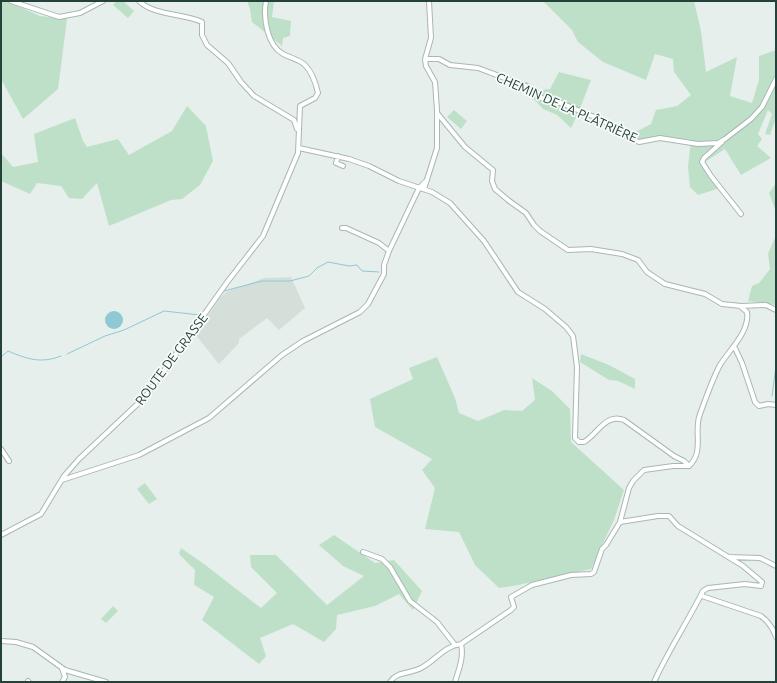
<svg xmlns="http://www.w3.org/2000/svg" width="777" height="683" font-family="Ubuntu,sans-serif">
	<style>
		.built { fill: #d4dfda }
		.green { fill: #bfe0c8 }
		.water { fill: #8ec9d4 }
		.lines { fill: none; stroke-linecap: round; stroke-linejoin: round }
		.stream { stroke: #8ec9d4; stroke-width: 1 }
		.minor-casing { stroke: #a8b8b2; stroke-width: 6 }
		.minor { stroke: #fff; stroke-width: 4 }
		.labels { text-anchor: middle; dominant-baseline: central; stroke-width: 3.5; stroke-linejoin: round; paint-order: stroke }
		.street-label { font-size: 13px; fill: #24423a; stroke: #f7fbf9 }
	</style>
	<rect width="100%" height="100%" fill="#e6efeb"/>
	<path class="built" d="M291,277L305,308L279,330L267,318L239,339V343L219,364L195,334L220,298L226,292L264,278Z"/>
	<path class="green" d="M1,1H6L40,16L67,19L58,89L23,119L1,79Z
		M116,1H123L134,11L128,18L113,5Z
		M247,1H274L272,17L291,21L290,36L283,38L282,46L252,22L250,9Z
		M543,1H694L701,31L706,72L737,57L730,96L752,103L759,80V56L776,50V118L770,135L765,134L772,114L768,110L758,134L762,139L757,146L771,158L741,175L725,149L705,162L720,188L698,195L690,187L688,167L691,140L664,136L636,140L628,136L651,124L656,110L677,106L691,95L674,72L673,59L655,54L646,80L603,62L578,42L572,30Z
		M559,72L591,80L579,111L571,128L557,115L543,109L526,91L519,93L517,80L527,82L539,90L550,89Z
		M187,106L206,126L213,161L200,185L182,199L171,200L109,226L97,183L82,199L69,198L61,186L37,183L30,194L1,181V153L13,167L38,162L34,134L75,118L83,141L87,147L118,139L129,155L172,131Z
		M454,110L467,121L461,129L447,117Z
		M776,183V212L769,193Z
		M776,235V305L748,301L752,286L759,283L770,269L768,254Z
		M581,354L609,365L635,379V389L618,381L609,380L580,362Z
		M437,357L455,398L459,413L478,421L504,410L522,411L535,400L532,378L552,391L570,409L571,442L624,490L614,520L591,569C560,575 530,584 499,588L475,565L459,532L425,529L435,488L422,470L432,459L375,427L370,399L413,379L409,368Z
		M145,483L157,499L149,504L137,489Z
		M334,535L375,563L394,560L422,591L413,610L399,594L375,606L337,615L336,629L324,642L293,624L260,638L266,656L259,664L202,620L214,597L194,585L195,570L179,554L181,548L204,564L261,608L277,593L251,567L250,555H276L327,605L364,576L343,566L319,545Z
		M113,606L118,611L106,623L101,619Z"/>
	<path class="water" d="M105 320a9 9 0 1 1 18 0a9 9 0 1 1-18 0Z"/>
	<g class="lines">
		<path class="stream" d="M224,291L262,281H290L309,276L317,268L328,262L349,266L357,265L362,271L379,272
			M67,354L105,336L124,330L164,311L200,315
			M1,357L8,351C27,359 41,364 61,356
			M772,396L776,366"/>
		<g class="minor-casing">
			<path id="minor" d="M11,1L59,17L80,13L103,1
				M139,1C155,16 182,13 202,22V35L207,45L228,63L241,82L254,96L294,120L297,129
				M425,59H439L450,65L478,68L526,86L541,98L561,103L604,121L631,139L639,142L660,138L698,144L718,143L725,139L751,119L762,107L776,79
				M437,113L465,147L493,170L492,181L495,189L508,200L526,213L534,225L540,231L568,250L591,249L622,254L638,260L647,272L665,284L705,294L722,304L741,306L766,305L776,310
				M722,142L704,158L702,162L711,176L741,214
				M299,148L349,159L369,166L399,181L432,192L450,203L484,241L518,292L545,309L566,327L573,336L577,367L575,438L579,442H584C598,434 605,413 624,420L674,456L684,461L689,466
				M338,156L336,163L343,166
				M424,189L437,148V110L435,82L426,66L425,59L431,38L429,1
				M342,228H346L379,243L389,251
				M734,346L742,363L755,402L759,406L768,404L776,405
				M1,449L9,461
				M689,466C705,451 693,431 700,414C706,398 712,380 720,365C729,350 750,332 747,312L741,307
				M62,480L139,455L209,418L282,355L303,341L360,312L368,304L384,274V265L389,251L419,188L427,180
				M620,522L658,516H669L678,526L743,566L762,582L761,586L745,584L708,588L703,591C688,621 668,651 654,682
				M1,535L41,514L64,476L79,459L146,396L228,281L263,236L298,153L300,106L315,98L318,93C316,84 312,72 305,65C299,59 290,58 283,54C267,45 263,18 266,1
				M363,552L382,559L390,567L410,601L437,622L455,645
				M729,557L760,558L776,566
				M702,596L761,616C769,622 773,628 776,637
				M1,641L16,642L33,647L65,670L106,682
				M62,668L65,677L62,682
				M28,681L29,682
				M390,682C397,671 410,674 421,668C435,661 444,646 461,644L511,610L514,607L511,597L532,585L571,575L591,574L594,572L602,549L606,545L620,522L629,488L633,481L644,470L673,466H689
				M455,682C459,669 464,657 461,644"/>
		</g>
		<use href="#minor" class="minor"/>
	</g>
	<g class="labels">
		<g class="street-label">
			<text transform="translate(567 107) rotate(24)">CHEMIN DE LA PLÂTRIÈRE</text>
			<text transform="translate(171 359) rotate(-53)">ROUTE DE GRASSE</text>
		</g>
	</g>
	<rect width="777" height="683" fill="none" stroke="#24423a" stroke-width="4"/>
</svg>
